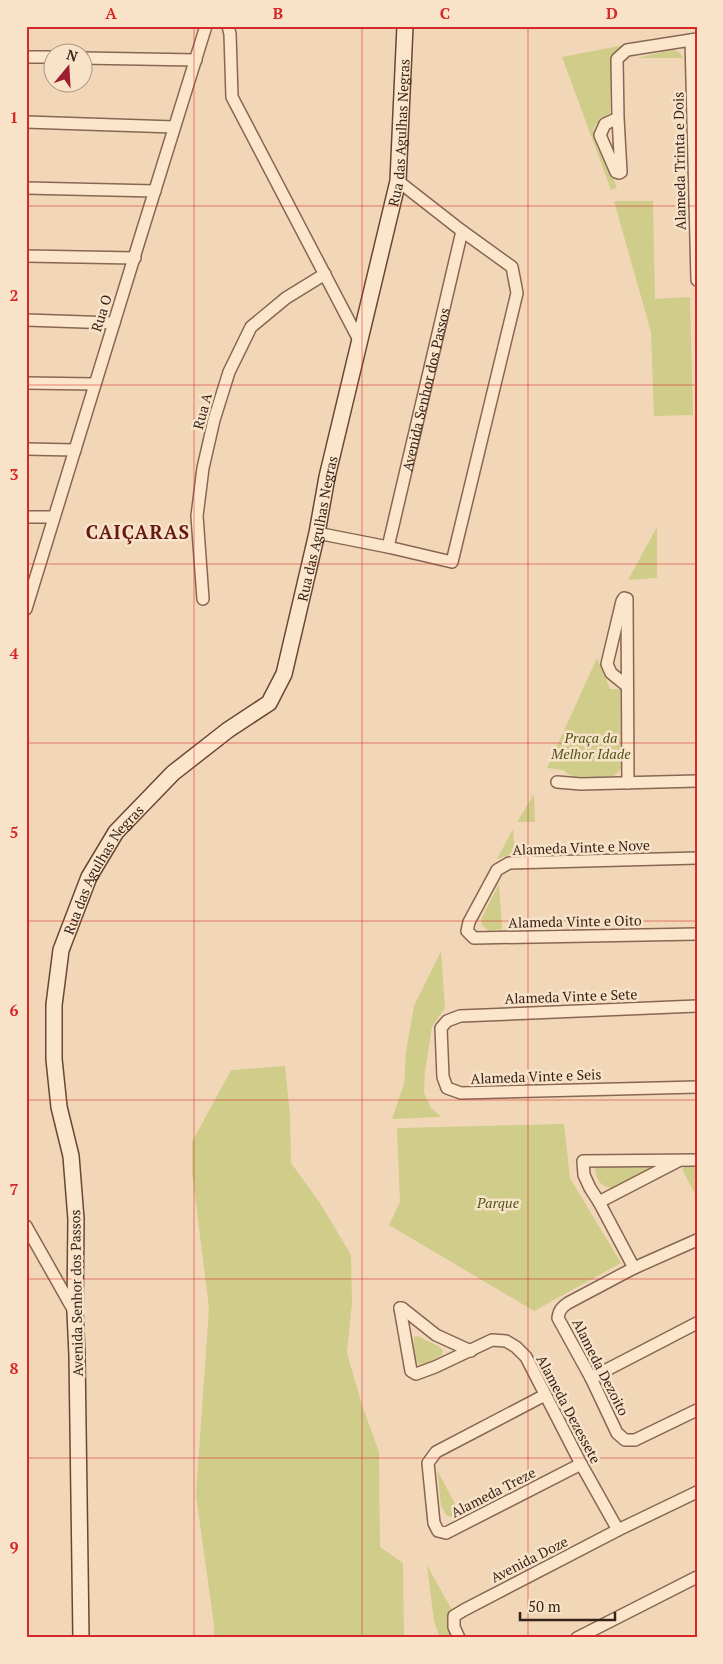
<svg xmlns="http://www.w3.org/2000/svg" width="723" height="1664" font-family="'PT Serif',serif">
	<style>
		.green { fill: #d0cd8b }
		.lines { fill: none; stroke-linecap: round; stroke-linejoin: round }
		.street-casing { stroke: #886652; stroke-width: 14 }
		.secondary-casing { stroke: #6a4735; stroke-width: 18 }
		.street { stroke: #fce6cb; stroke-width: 11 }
		.secondary { stroke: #fce6cb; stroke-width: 15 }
		.grid { fill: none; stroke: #d62828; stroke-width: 1; stroke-opacity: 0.55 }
		.labels { text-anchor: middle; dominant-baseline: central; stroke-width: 5; stroke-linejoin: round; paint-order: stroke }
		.street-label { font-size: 14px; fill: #362219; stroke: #f8e3c8 }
		.park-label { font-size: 14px; font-style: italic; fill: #4f541d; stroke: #f8e3c8 }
		.district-label { font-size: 19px; font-weight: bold; letter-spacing: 1px; fill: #661914; stroke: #f8e3c8 }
		.neatline { fill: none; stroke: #d62828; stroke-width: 2 }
		.grid-label { font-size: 16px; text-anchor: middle; font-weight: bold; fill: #d62828 }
	</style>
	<rect width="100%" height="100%" fill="#f1d7b8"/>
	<path class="green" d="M624,45L611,57L610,116L595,125L593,130L617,188L611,190L562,57Z
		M671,50C676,50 681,52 683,58H637Z
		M614,201H653L655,299L690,297L693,415L654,416L651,332Z
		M657,527V578L628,580Z
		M597,658L610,689H620L621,769L614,776L578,778L569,775L563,770L547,768Z
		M534,794L535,822H517Z
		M513,829L515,853L497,859Z
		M499,884L502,929L489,931L482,925L481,919Z
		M441,951L445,1008L432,1027L425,1072L424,1093L431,1108L441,1117L392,1119L404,1084L406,1052L414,1006Z
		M285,1066L290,1115L291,1163L320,1203L351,1255L352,1303L347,1353L362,1405L379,1452L380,1547L403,1563L404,1638H214V1625L196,1495L209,1308L192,1172V1142L231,1070Z
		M564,1124L570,1178L621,1263L534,1311L389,1225L400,1202L397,1128Z
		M657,1164L656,1167L613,1188C601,1188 595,1178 595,1167L598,1165Z
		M685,1167H697V1193L695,1194L682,1169Z
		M418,1336L440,1347L443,1351L442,1355L424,1365H419C414,1360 413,1345 414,1337Z
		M437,1470L461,1515L458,1518L447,1516L441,1506Z
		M427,1565L452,1610L449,1626L451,1638H440L434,1621Z"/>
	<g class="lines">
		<g class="street-casing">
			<g id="street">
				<path d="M228,26L230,34L232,97L359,340"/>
				<path d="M691,40L697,280"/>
				<path d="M26,57H52"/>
				<path d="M82,58L196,60"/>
				<path d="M618,118L605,124L600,135L616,172L619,173L621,172L618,118L617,59L627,50L697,39"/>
				<path d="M26,122L174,127"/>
				<path d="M26,188L155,191"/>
				<path d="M26,256L135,258"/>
				<path d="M26,320L114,323"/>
				<path d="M26,383L95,384"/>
				<path d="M26,449L75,450"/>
				<path d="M26,517H54"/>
				<path d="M317,533L388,547L452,562L517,293L512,267L462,231L398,181"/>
				<path id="s1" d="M388,547L462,231"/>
				<path d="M624,598L627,599L628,783"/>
				<path d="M203,599L197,516L203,468L214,420L229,372L251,327L286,298L325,274"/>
				<path d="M622,601L607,664L611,673L627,686"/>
				<path d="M26,609C86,415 145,220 206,26"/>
				<path d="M557,782L581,784L697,781"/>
				<path d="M697,858L509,863L497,870L469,922L467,931L474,938L697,934"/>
				<path d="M697,1006L460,1016L447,1021L441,1028L443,1077L447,1088L461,1093L697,1087"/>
				<path d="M599,1202L678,1161"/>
				<path d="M26,1226L74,1311"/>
				<path d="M697,1240L634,1268L568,1303C562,1307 559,1310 558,1318L591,1378L617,1433L625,1440H635L697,1410"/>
				<path d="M634,1268L599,1202L590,1188L584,1175L583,1161L697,1160"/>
				<path d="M400,1308L411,1371L416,1374L435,1367L492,1340L506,1341L516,1347L526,1357L581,1464L618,1530"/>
				<path d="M400,1308H402L436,1335L471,1351"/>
				<path d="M591,1378L697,1323"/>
				<path d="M545,1395L436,1452L428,1463L434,1523L438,1531L446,1533L581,1464"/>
				<path d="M459,1638L454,1627V1616L464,1610L618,1530L697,1492"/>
				<path d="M577,1638L697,1577"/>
			</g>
		</g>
		<g class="secondary-casing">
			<g id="secondary">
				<path id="s2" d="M81,1638L77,1355L75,1312L76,1219L71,1156L59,1107L54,1059V1005L61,950L89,877L116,832L173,773L228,730L269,703L284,674L317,533L327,477L398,181L405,26"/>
			</g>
		</g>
		<use href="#street" class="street"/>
		<use href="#secondary" class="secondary"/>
	</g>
	<path class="grid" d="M194,26V1638M362,26V1638M528,26V1638M26,206H697M26,385H697M26,564H697M26,743H697M26,921H697M26,1100H697M26,1279H697M26,1458H697"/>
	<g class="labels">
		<g class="street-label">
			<text stroke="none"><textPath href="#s2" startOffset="1609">Rua das Agulhas Negras</textPath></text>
			<text transform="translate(679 161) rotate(-91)">Alameda Trinta e Dois</text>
			<text transform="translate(101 313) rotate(-72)">Rua O</text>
			<text stroke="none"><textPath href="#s1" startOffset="162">Avenida Senhor dos Passos</textPath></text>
			<text transform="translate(202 411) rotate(-75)">Rua A</text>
			<text stroke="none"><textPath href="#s2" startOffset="1204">Rua das Agulhas Negras</textPath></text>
			<text transform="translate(581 847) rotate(-2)">Alameda Vinte e Nove</text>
			<text stroke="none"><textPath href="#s2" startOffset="782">Rua das Agulhas Negras</textPath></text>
			<text transform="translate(575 921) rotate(-1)">Alameda Vinte e Oito</text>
			<text transform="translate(571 996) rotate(-2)">Alameda Vinte e Sete</text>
			<text transform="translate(536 1076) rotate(-2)">Alameda Vinte e Seis</text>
			<text transform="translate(76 1293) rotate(-91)">Avenida Senhor dos Passos</text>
			<text transform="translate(601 1367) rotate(63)">Alameda Dezoito</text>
			<text transform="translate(569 1409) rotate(62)">Alameda Dezessete</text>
			<text transform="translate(493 1492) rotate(-27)">Alameda Treze</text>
			<text transform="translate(529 1559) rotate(-27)">Avenida Doze</text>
		</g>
		<g class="park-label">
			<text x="591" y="737">Praça da<tspan x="591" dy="16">Melhor Idade</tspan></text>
			<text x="498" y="1202">Parque</text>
		</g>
		<g class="district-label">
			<text x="138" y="531">CAIÇARAS</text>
		</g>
	</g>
	<rect width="723" height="1664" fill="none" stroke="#f8e3c8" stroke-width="55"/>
	<g transform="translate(68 68) rotate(18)"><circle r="24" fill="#f8e3c8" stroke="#aa9682"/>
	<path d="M0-4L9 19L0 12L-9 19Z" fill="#9d1d31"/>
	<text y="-8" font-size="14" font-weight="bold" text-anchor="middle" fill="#362219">N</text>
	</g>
	<path d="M520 1612v8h95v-8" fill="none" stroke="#362219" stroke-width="2.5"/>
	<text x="528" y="1612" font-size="15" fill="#362219" stroke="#f8e3c8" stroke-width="4" paint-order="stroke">50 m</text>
	<rect x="28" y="28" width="668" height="1608" class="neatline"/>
	<g class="grid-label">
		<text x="111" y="19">A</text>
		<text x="278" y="19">B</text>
		<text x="445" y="19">C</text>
		<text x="612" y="19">D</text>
		<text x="14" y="123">1</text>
		<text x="14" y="301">2</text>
		<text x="14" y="480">3</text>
		<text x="14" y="659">4</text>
		<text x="14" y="838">5</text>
		<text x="14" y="1016">6</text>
		<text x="14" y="1195">7</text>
		<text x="14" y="1374">8</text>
		<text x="14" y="1553">9</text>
	</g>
</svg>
